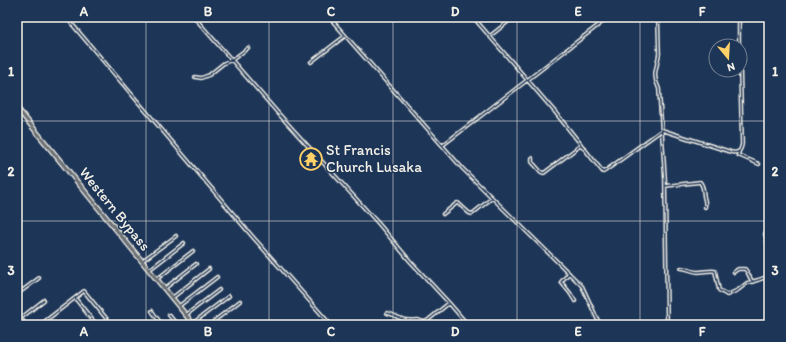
<svg xmlns="http://www.w3.org/2000/svg" width="786" height="342" font-family="Itim,sans-serif">
	<style>
		.lines { fill: none; stroke-linecap: round; stroke-linejoin: round }
		.minor-casing { stroke: #f4f1e8; stroke-width: 4.5 }
		.primary-casing { stroke: #f4f1e8; stroke-width: 6 }
		.minor { stroke: #1d3557; stroke-width: 1.5 }
		.primary { stroke: #6b7074; stroke-width: 3.5 }
		.grid { fill: none; stroke: #f4f1e8; stroke-width: 1; stroke-opacity: 0.55 }
		.labels { text-anchor: middle; dominant-baseline: central; stroke-width: 3; stroke-linejoin: round; paint-order: stroke }
		.poi-label { font-size: 15px; fill: #f4f1e8; stroke: #1d3557; text-anchor: start }
		.street-label { font-size: 15px; fill: #f4f1e8; stroke: #1d3557 }
		.neatline { fill: none; stroke: #f4f1e8; stroke-width: 1.5 }
		.grid-label { font-size: 13px; text-anchor: middle; font-weight: bold; fill: #f4f1e8 }
	</style>
	<rect width="100%" height="100%" fill="#1d3557"/>
	<filter id="ink" filterUnits="userSpaceOnUse"><feTurbulence type="fractalNoise" baseFrequency=".025" numOctaves="2"/><feDisplacementMap in="SourceGraphic" scale="8" xChannelSelector="R" yChannelSelector="G"/><feConvolveMatrix kernelMatrix="1 2 1 2 8 2 1 2 1" color-interpolation-filters="sRGB"/></filter>
	<g filter="url(#ink)">
		<g class="lines">
			<g class="minor-casing">
				<path id="minor" d="M66,17L252,236L331,325
					M194,17L277,112L378,223L410,261L449,303L468,325
					M329,17L463,169L582,286L600,325
					M473,17L555,112L603,172L605,171L662,130L731,152C738,154 741,151 742,144L740,68
					M658,17L659,54L655,74L656,81L659,89L665,179L667,325
					M739,17V46
					M490,36L514,17
					M311,62L345,36
					M195,77L201,78L209,75L224,63L232,60L248,48
					M443,145L609,17
					M739,152L738,155L759,164
					M532,158V162L541,172L544,173L581,145
					M665,186L700,182C704,187 703,191 704,197C705,201 706,203 705,207
					M443,214L457,203H458L469,213L472,214L492,198
					M769,231L766,232L765,234L769,250
					M142,261L176,236
					M681,268C687,268 692,272 698,272C704,272 709,270 715,271L719,290L727,295L738,290L747,283L758,280L769,276
					M149,270L184,243
					M734,272L738,269H745C749,273 749,278 753,282
					M569,273L561,282L570,293L575,301
					M157,279L193,251
					M164,289L196,264
					M17,294L23,290L39,278
					M75,298L94,322V325
					M172,298L209,269
					M179,306L217,277
					M152,311L162,325
					M17,313L26,325
					M387,313C393,314 396,317 402,319C407,321 412,320 418,320C422,321 423,323 427,321L449,303
					M169,315L177,325
					M186,315L219,290
					M21,318L44,300
					M193,323L229,296
					M40,325L84,291L110,323
					M209,325L240,301"/>
			</g>
			<g class="primary-casing">
				<path id="primary" d="M17,108L194,325"/>
			</g>
			<use href="#minor" class="minor"/>
			<use href="#primary" class="primary"/>
		</g>
	</g>
	<path class="grid" d="M146,17V325M269,17V325M393,17V325M517,17V325M640,17V325M17,121H769M17,221H769"/>
	<defs>
		<g id="temple-ring" transform="scale(1.15)"><circle r="9.5" fill="#1d3557" stroke="#ffd166" stroke-width="1.5"/><path d="M0-6L5-2H3V0L6.5 2.5H4V6H1.5V3h-3V6H-4V2.5H-6.5L-3 0V-2H-5Z" fill="#ffd166"/></g>
	</defs>
	<g fill-rule="evenodd">
		<use href="#temple-ring" x="311" y="159"/>
	</g>
	<g class="labels">
		<g class="poi-label">
			<text x="326" y="150">St Francis<tspan x="326" dy="17">Church Lusaka</tspan></text>
		</g>
		<g class="street-label">
			<text transform="translate(115 209) rotate(51)">Western Bypass</text>
		</g>
	</g>
	<rect width="786" height="342" fill="none" stroke="#1d3557" stroke-width="44"/>
	<g transform="translate(728 58) rotate(162)"><circle r="19" fill="#1d3557" stroke="#738091"/>
	<path d="M0-3L7 15L0 10L-7 15Z" fill="#ffd166"/>
	<text y="-6" font-size="11" font-weight="bold" text-anchor="middle" fill="#f4f1e8">N</text>
	</g>
	<rect x="22" y="22" width="742" height="298" class="neatline"/>
	<g class="grid-label">
		<text x="84" y="16">A</text>
		<text x="208" y="16">B</text>
		<text x="331" y="16">C</text>
		<text x="455" y="16">D</text>
		<text x="578" y="16">E</text>
		<text x="702" y="16">F</text>
		<text x="11" y="76">1</text>
		<text x="775" y="76">1</text>
		<text x="11" y="176">2</text>
		<text x="775" y="176">2</text>
		<text x="11" y="275">3</text>
		<text x="775" y="275">3</text>
		<text x="84" y="336">A</text>
		<text x="208" y="336">B</text>
		<text x="331" y="336">C</text>
		<text x="455" y="336">D</text>
		<text x="578" y="336">E</text>
		<text x="702" y="336">F</text>
	</g>
</svg>
